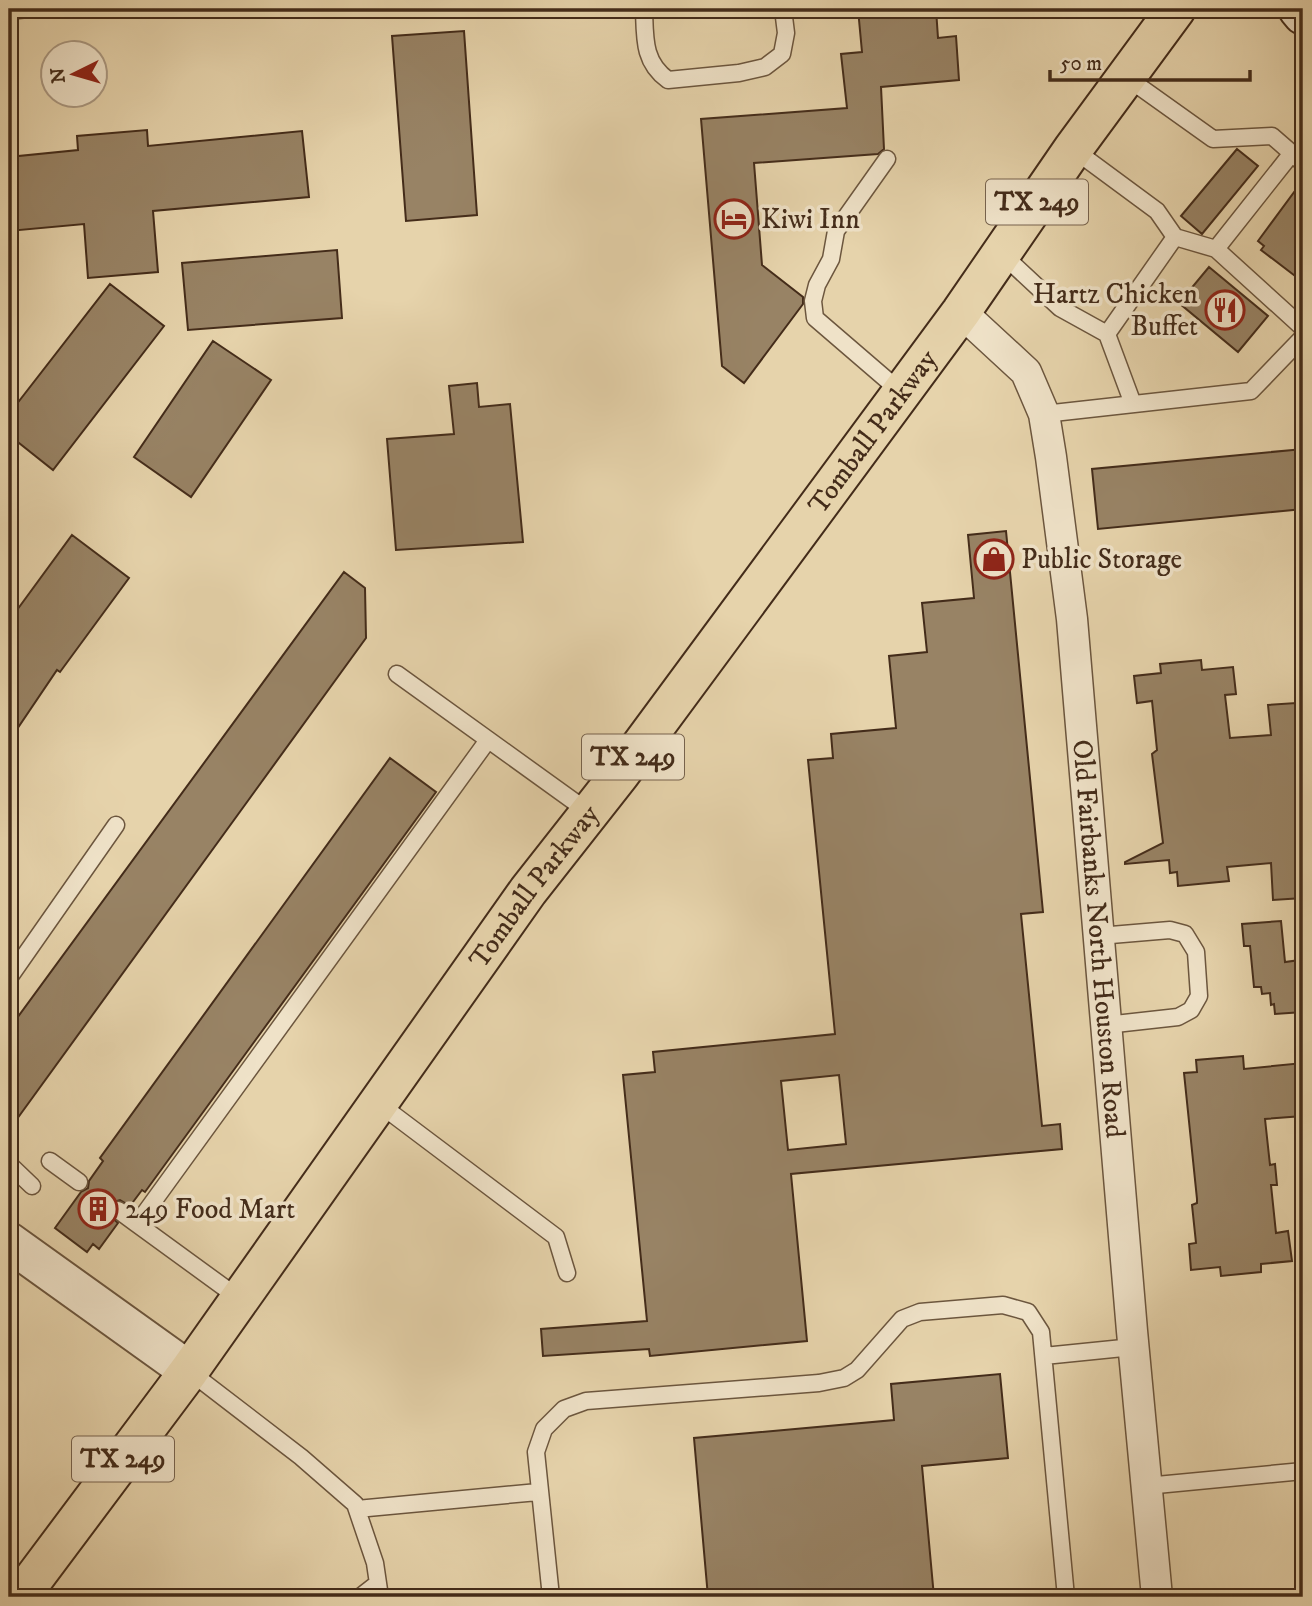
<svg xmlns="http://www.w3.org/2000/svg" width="1312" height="1606" font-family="'IM FELL DW Pica',serif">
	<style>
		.building { fill: #988365; stroke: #442c1a; stroke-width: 2; fill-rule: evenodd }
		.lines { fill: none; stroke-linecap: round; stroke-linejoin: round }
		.service-casing { stroke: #6c563e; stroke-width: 19 }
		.minor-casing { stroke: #6c563e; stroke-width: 33 }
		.tertiary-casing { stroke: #6c563e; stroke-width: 42 }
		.secondary-casing { stroke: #442c1a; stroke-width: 42 }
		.primary-casing { stroke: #442c1a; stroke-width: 42 }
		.service { stroke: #efe2c8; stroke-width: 16 }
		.minor { stroke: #efe2c8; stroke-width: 30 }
		.tertiary { stroke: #efe2c8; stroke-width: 38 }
		.secondary { stroke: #efe2c8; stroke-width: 38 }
		.primary { stroke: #e6d3ab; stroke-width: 38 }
		.labels { text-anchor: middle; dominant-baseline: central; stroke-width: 7; stroke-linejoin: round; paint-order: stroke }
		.shield { fill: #efe2c8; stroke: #77634e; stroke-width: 2 }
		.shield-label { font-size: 26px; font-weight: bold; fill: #442c1a }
		.poi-label { font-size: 28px; fill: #442c1a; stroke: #efe2c8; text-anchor: start }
		.street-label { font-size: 28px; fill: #442c1a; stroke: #efe2c8 }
	</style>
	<rect width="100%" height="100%" fill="#e6d3ab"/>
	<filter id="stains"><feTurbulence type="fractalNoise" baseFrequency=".00286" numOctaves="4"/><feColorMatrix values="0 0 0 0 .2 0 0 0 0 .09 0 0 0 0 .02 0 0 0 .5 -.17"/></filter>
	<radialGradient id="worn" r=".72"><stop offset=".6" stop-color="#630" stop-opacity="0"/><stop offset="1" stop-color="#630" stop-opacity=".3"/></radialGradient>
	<path class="building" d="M858,9H936L938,38L956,36L959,80L881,87L884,149L878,154L754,163L762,265L803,297V304L744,383L722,366L701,119L847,108L841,54L862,52Z
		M464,31L477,215L406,221L392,36Z
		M147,130L148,146L302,131L309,197L153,211L158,272L88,278L84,224L9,231V157L78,150L77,136Z
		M1237,149L1258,166L1202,234L1181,216Z
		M1303,180V282L1261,250L1264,246L1258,241Z
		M337,250L342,318L188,330L182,263Z
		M1209,267L1268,316L1238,352L1179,303Z
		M110,284L164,326L53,470L9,435V414Z
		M213,341L271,380L191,497L134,457Z
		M477,383L479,407L510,404L523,542L396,550L387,439L454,434L449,386Z
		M1303,449V509L1098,529L1092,469Z
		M1006,531L1043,912L1021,914L1042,1126L1060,1124L1062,1149L791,1174L807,1341L650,1356L649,1349L543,1356L541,1329L647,1321L623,1075L655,1072L653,1052L835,1034L808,760L833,758L831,734L896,728L889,656L927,652L922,603L974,598L968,535ZM839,1075L846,1144L788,1150L781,1081Z
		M72,535L129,578L60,672L57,670L9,741V621Z
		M344,572L365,588L366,638L9,1130V1029Z
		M1201,660L1202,670L1233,667L1236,694L1225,695L1230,738L1271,735L1268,705L1296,703L1298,723H1303V898L1273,900L1271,863L1227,867L1229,881L1178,886L1177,872L1170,873L1169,860L1125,864V862L1163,843L1152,754L1157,750L1152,701L1137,703L1134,676L1161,673L1160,664Z
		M390,758L436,792L145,1192L142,1190L130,1206L120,1200L110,1203L108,1214L118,1223L99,1249L93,1244L87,1252L55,1228L81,1192L88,1188L89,1181L103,1161L100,1158Z
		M1281,921L1285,962L1300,960L1303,1012L1275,1014L1274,1004L1271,1005L1270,993L1262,994L1261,987H1254L1250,946H1244L1242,924Z
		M1243,1056L1244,1069L1303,1063V1116L1265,1119L1270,1165L1275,1164L1277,1185H1271L1276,1233L1288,1231L1292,1261L1261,1264V1272L1221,1276L1220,1267L1191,1270L1189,1244L1196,1243L1192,1205L1197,1203V1199L1184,1073L1197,1072L1196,1060Z
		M1000,1374L1008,1458L922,1466L934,1597H708L694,1438L894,1420L891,1384Z"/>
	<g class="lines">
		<g class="service-casing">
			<path id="service" d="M644,9C645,38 643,62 668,80L739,73L765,67L782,54L786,33L783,9
				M9,11L28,9
				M1126,77L1213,139L1272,136L1303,163
				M1073,149L1157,211L1175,237L1107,334L1133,404
				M887,159L836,231L831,259L817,285L813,301L815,318L901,392
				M1175,237L1216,249L1292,153
				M1216,249L1303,328
				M1002,254L1060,308L1107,334
				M1044,414L1251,391L1303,337
				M397,674L590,813
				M1099,936L1170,930L1185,934L1196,952L1199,996L1191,1010L1178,1017L1106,1025
				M9,978L116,825
				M378,1103L556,1237L567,1273
				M50,1161L79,1182
				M9,1164L32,1186
				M118,1210L137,1224
				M240,1299L137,1224L488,740
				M1044,1356L1133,1347
				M189,1371L301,1457L355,1504L375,1563L380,1597
				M1146,1486L1303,1471
				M357,1509L538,1492
				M360,1597L378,1583
				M551,1597L536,1452L544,1429L564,1409L586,1401L819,1383L844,1378L857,1370L902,1319L920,1312L1003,1305L1028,1312L1041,1332L1066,1597"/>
		</g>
		<g class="minor-casing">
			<g id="minor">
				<path id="s1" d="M961,312L1026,372L1044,414L1051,457L1072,619L1132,1331L1157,1597"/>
			</g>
		</g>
		<g class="tertiary-casing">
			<path id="tertiary" d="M9,1242L189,1371"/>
		</g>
		<g class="secondary-casing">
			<path id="secondary" d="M1298,9L1303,15"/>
		</g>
		<g class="primary-casing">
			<g id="primary">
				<path id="s2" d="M20,1597L189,1371L528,891L620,774L961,312L1073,149L1176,9"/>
			</g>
		</g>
		<use href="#service" class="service"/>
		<use href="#minor" class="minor"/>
		<use href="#tertiary" class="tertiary"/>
		<use href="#secondary" class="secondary"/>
		<use href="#primary" class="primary"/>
	</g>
	<defs>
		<g id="hotel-ring" transform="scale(2.0125)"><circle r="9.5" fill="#efe2c8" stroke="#8f2418" stroke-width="1.5"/><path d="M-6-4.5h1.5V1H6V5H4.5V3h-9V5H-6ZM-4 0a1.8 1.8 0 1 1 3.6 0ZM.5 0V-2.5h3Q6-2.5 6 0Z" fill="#8f2418"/></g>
		<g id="restaurant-ring" transform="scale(2.0125)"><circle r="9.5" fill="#efe2c8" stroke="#8f2418" stroke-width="1.5"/><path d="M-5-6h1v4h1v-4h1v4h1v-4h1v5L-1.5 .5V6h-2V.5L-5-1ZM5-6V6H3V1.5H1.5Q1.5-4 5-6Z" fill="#8f2418"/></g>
		<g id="shop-ring" transform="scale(2.0125)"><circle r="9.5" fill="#efe2c8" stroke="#8f2418" stroke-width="1.5"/><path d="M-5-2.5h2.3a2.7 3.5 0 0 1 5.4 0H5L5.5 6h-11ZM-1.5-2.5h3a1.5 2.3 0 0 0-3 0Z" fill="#8f2418"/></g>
		<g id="building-ring" transform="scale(2.0125)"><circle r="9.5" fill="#efe2c8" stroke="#8f2418" stroke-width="1.5"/><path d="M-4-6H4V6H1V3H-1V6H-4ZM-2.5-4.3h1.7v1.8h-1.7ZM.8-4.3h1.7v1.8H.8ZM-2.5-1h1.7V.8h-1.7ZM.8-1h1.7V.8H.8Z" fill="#8f2418"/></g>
	</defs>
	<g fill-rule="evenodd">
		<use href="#hotel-ring" x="734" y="219"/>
		<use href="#restaurant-ring" x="1225" y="310"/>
		<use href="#shop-ring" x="994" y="559"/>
		<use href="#building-ring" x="98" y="1209"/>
	</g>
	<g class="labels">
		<g class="shield">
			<rect x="986" y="179.5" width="102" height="45" rx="5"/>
			<rect x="582" y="734.5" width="102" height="45" rx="5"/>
			<rect x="72" y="1436.5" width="102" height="45" rx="5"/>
		</g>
		<g class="shield-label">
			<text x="1037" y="202">TX 249</text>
			<text x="633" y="757">TX 249</text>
			<text x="123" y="1459">TX 249</text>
		</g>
		<g class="poi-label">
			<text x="761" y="219">Kiwi Inn</text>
			<text x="1198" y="294" text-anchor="end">Hartz Chicken<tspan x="1198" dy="32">Buffet</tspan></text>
			<text x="1021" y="559">Public Storage</text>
			<text x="125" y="1209">249 Food Mart</text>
		</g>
		<g class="street-label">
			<text stroke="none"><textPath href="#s2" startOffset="1444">Tomball Parkway</textPath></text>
			<text stroke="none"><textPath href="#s2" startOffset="877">Tomball Parkway</textPath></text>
			<text stroke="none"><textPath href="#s1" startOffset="662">Old Fairbanks North Houston Road</textPath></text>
		</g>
	</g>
	<rect width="1312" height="1606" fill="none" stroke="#e6d3ab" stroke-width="35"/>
	<rect x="10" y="10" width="1291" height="1585" fill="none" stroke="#442c1a" stroke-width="3.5"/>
	<rect x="18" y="18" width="1277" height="1571" fill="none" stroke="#442c1a" stroke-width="2"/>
	<g transform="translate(74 74) rotate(265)"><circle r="33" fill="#efe2c8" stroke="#ab9982" stroke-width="2"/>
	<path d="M0-5L12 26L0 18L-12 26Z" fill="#8f2418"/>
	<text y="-10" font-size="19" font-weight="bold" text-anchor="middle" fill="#442c1a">N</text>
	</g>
	<path d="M1050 70v10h200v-10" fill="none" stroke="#442c1a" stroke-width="3.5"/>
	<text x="1060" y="70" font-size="21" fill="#442c1a" stroke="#efe2c8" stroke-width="5" paint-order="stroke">50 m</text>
	<rect width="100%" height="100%" filter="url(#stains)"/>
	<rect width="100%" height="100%" fill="url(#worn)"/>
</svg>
